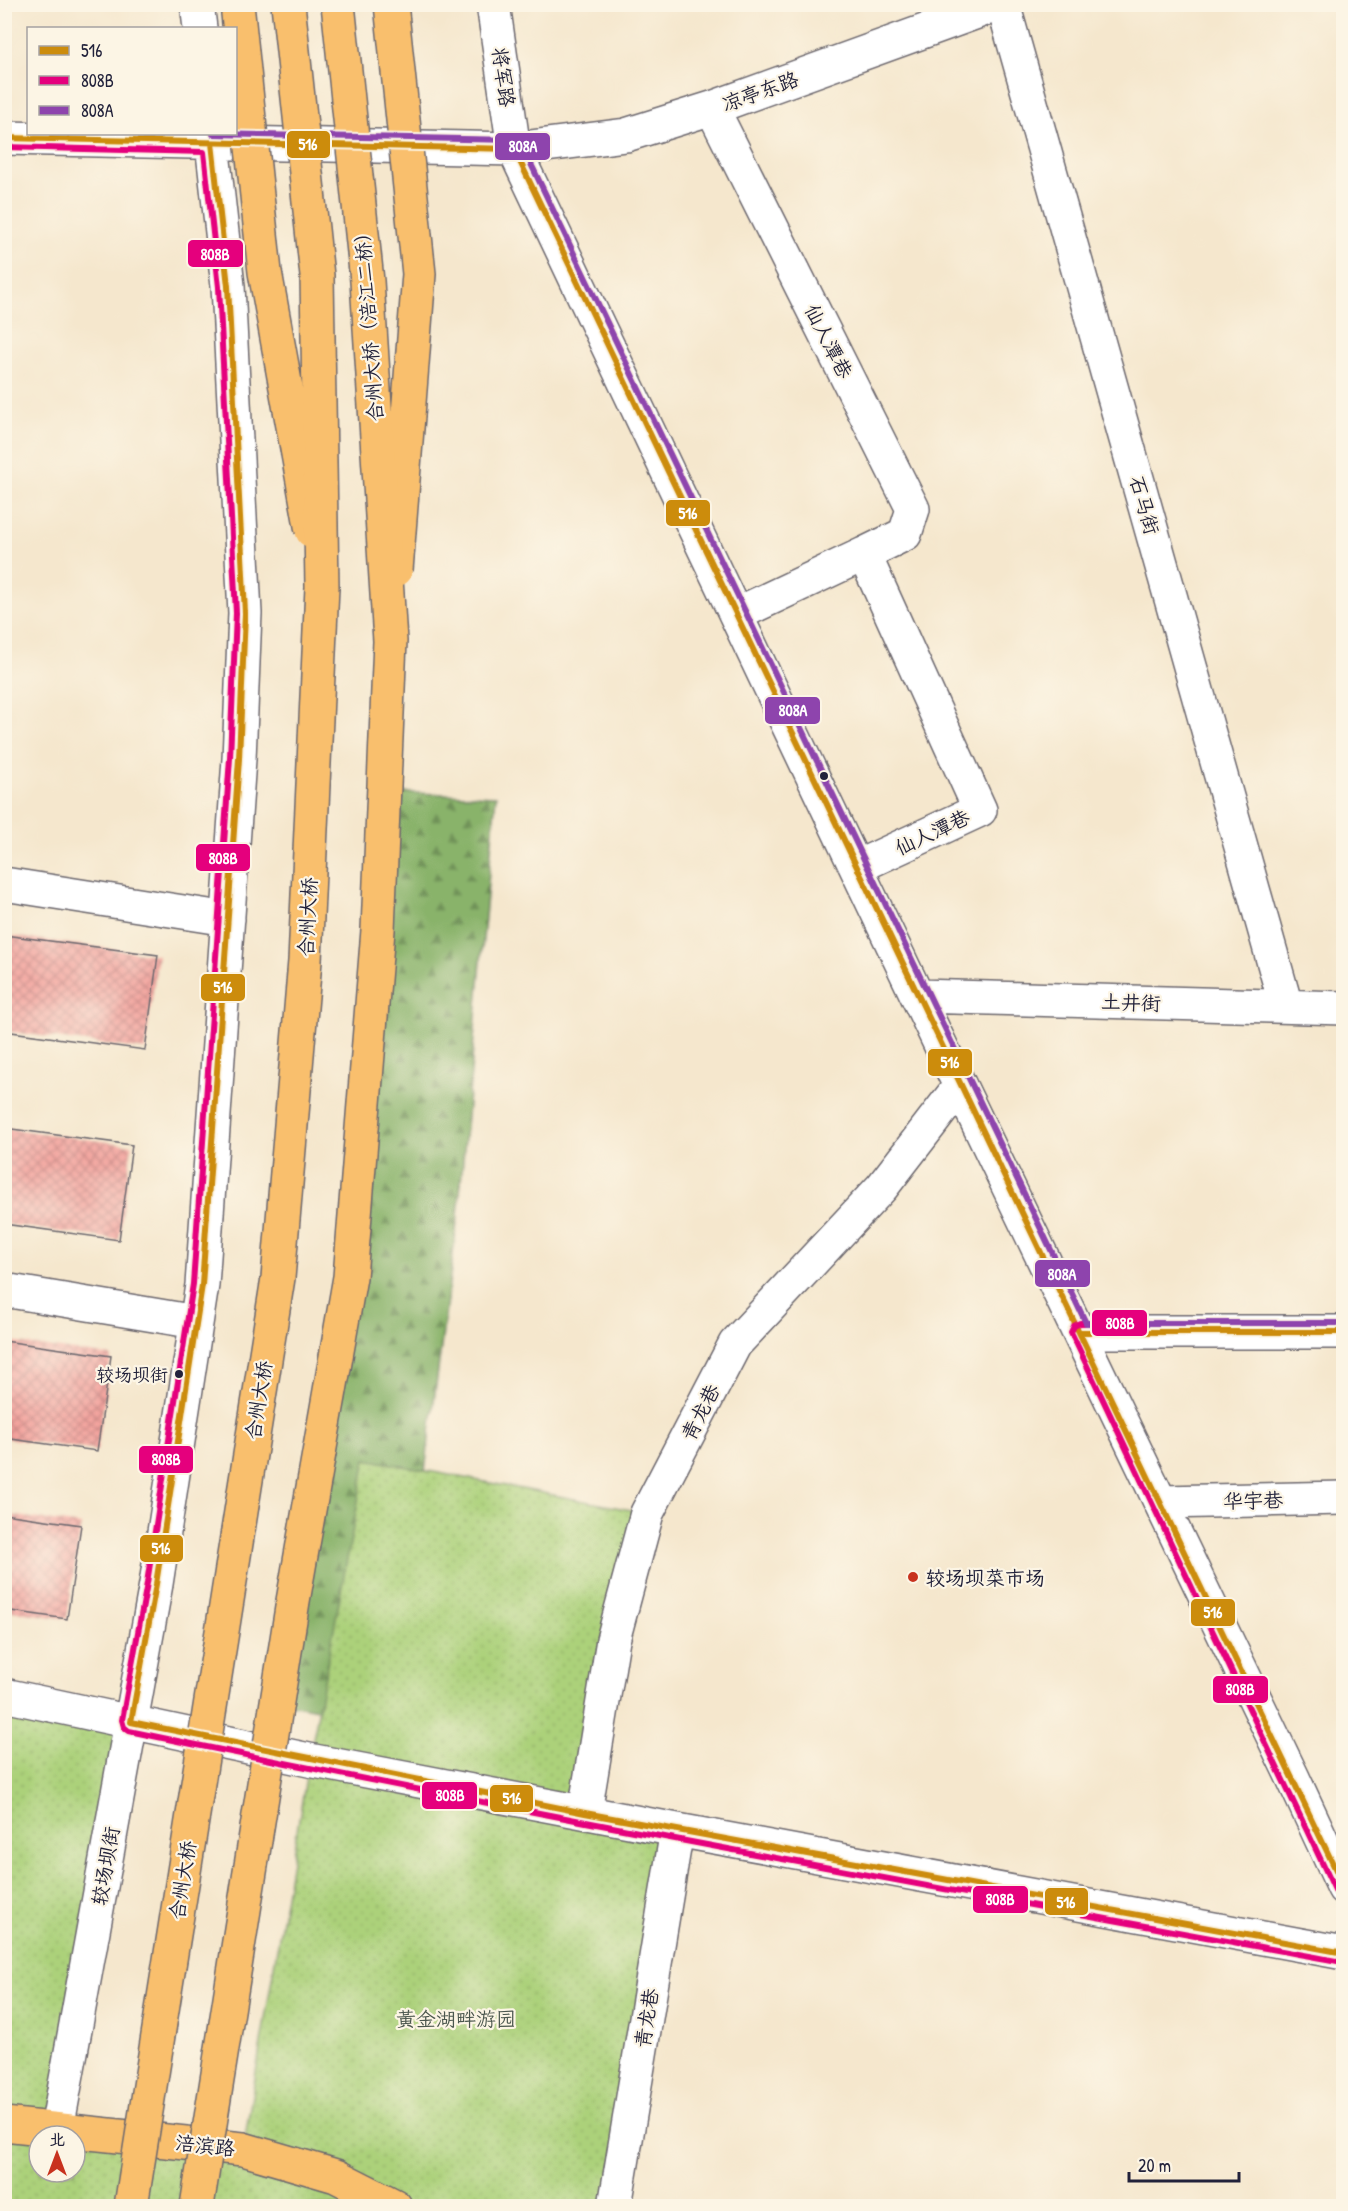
<svg xmlns="http://www.w3.org/2000/svg" width="1348" height="2211" font-family="'Patrick Hand','LXGW WenKai TC',sans-serif">
	<style>
		.forest { fill: url(#forest-firs); stroke: #566a52; stroke-width: 1.5 }
		.park { fill: url(#park-dots); stroke: #677a5a; stroke-width: 1.5; fill-rule: evenodd }
		.building { fill: url(#building-cross-hatch) }
		.lines { fill: none; stroke-linecap: round; stroke-linejoin: round }
		.minor-casing { stroke: #6c676e; stroke-width: 36 }
		.major-casing { stroke: #6c676e; stroke-width: 36 }
		.minor { stroke: #fff; stroke-width: 33 }
		.major { stroke: #f9bf6d; stroke-width: 33 }
		.major-bridge-casing { stroke: #6c676e; stroke-width: 36; stroke-linecap: butt }
		.highway-bridge-casing { stroke: #6c676e; stroke-width: 36; stroke-linecap: butt }
		.major-bridge { stroke: #f9bf6d; stroke-width: 33 }
		.highway-bridge { stroke: #f9bf6d; stroke-width: 33 }
		.bus-1-casing { stroke: #fcf5e5; stroke-width: 10 }
		.bus-2-casing { stroke: #fcf5e5; stroke-width: 10 }
		.bus-3-casing { stroke: #fcf5e5; stroke-width: 10 }
		.bus-1 { stroke: #cc8c0c; stroke-width: 6 }
		.bus-2 { stroke: #e5007d; stroke-width: 6 }
		.bus-3 { stroke: #8e44ad; stroke-width: 6 }
		.bus-dot { fill: #22223b; stroke: #fcf5e5; stroke-width: 2 }
		.poi-dot { fill: #c8321e; stroke: #fcf5e5; stroke-width: 2 }
		.labels { text-anchor: middle; dominant-baseline: central; stroke-width: 4.5; stroke-linejoin: round; paint-order: stroke }
		.bus-label { font-size: 18px; fill: #22223b; stroke: #fcf5e5; text-anchor: end }
		.street-label { font-size: 20px; fill: #22223b; stroke: #fcf5e5 }
		.poi-label { font-size: 20px; fill: #22223b; stroke: #fcf5e5; text-anchor: start }
		.park-label { font-size: 20px; fill: #4b574e; stroke: #fcf5e5 }
		.line-badge { stroke: #fcf5e5; stroke-width: 2 }
		.badge-label { font-size: 16px; text-anchor: middle; font-weight: bold; fill: #fff }
	</style>
	<defs>
		<pattern id="forest-firs" width="22" height="20" patternUnits="userSpaceOnUse" patternTransform="scale(1.5)"><rect width="22" height="20" fill="#89b36a"/><path d="M5 1l3.5 6h-7zM16 11l3.5 6h-7z" fill="#709158"/></pattern>
		<pattern id="park-dots" width="8" height="8" patternUnits="userSpaceOnUse" patternTransform="scale(1.5)"><rect width="8" height="8" fill="#acd17a"/><path d="M2 2h.1M6 6h.1" fill="none" stroke="#94b36a" stroke-width="1.8" stroke-linecap="round"/></pattern>
		<pattern id="building-cross-hatch" width="8" height="8" patternUnits="userSpaceOnUse" patternTransform="scale(1.5)"><rect width="8" height="8" fill="#f29f9a"/><path d="M0 0l8 8M0 8l8-8" fill="none" stroke="#c4817f"/></pattern>
	</defs>
	<rect width="100%" height="100%" fill="#fcf5e5"/>
	<filter id="ink" filterUnits="userSpaceOnUse"><feTurbulence type="fractalNoise" baseFrequency=".0167" numOctaves="2"/><feDisplacementMap in="SourceGraphic" scale="12" xChannelSelector="R" yChannelSelector="G"/><feConvolveMatrix kernelMatrix="1 2 1 2 8 2 1 2 1" color-interpolation-filters="sRGB"/></filter>
	<filter id="wash" filterUnits="userSpaceOnUse"><feTurbulence type="fractalNoise" baseFrequency=".008" numOctaves="4" result="noise"/><feDisplacementMap in="SourceGraphic" scale="24" xChannelSelector="R" yChannelSelector="G"/><feGaussianBlur stdDeviation="1.35" result="paint"/><feColorMatrix in="noise" values="0 0 0 0 0 0 0 0 0 0 0 0 0 0 0 0 0 1.4 0 .05"/><feComposite in="paint" operator="in"/></filter>
	<g filter="url(#wash)">
		<rect width="100%" height="100%" fill="#f5e7cd"/>
		<path class="forest" d="M383,792L496,796L458,1215L425,1471L575,1500L532,1746L277,1702L350,1277Z"/>
		<path class="park" d="M366,1459L647,1513L585,1812L677,1830L615,2206H5V1695L131,1722L57,2129L243,2149L309,1760ZM39,2136H75V2172H39Z"/>
		<g id="blocks">
			<path class="building" d="M4,935L158,955L145,1050L4,1031Z
				M4,1128L132,1145L119,1240L4,1224Z
				M4,1341L111,1356L97,1451L4,1438Z
				M4,1514L81,1525L67,1619L4,1610Z"/>
		</g>
	</g>
	<g filter="url(#ink)">
		<use href="#blocks" fill-opacity="0" stroke="#6c676e" stroke-width="1.5"/>
		<g class="lines">
			<g class="minor-casing">
				<path id="minor" d="M197,4L200,28
					M493,4L514,149L960,1086L1293,1778L1344,1888
					M1003,4L1286,1006
					M712,108L913,509L905,534L864,554
					M4,138L514,149L626,135L712,108L999,4
					M737,614L864,554L980,810L857,867
					M4,884L228,919
					M919,996L1344,1008
					M4,1290L196,1322
					M1080,1332H1344
					M1162,1502L1344,1498
					M4,1695L309,1760L677,1830L1344,1953
					M585,1812L613,1640L647,1513L735,1344L882,1187L960,1086
					M57,2129L156,1584L202,1285L239,759L245,613L228,286L211,134
					M615,2206L677,1830"/>
			</g>
			<g class="major-casing">
				<path id="major" d="M4,2124L243,2149L336,2176L395,2206"/>
			</g>
			<use href="#minor" class="minor"/>
			<use href="#major" class="major"/>
			<g class="major-bridge-casing">
				<path id="major-bridge" d="M237,4L265,272L312,531
					M391,4L419,274L396,570"/>
			</g>
			<g class="highway-bridge-casing">
				<path id="highway-bridge" d="M131,2206L278,1278L305,961L322,587L317,276L288,4
					M197,2206L293,1601L350,1277L378,930L390,641L367,281L338,4"/>
			</g>
			<use href="#major-bridge" class="major-bridge"/>
			<use href="#highway-bridge" class="highway-bridge"/>
			<g class="bus-1-casing">
				<path id="bus-1" d="M4,138L514,149L1344,1887
					M212,143L228,286L245,613L239,759L202,1285L156,1584L131,1722L585,1813L1344,1953
					M1080,1332H1344"/>
			</g>
			<g class="bus-2-casing">
				<path id="bus-2" d="M4,147L204,152L219,287L236,613L230,758L193,1284L147,1583L122,1720L124,1727L129,1731C532,1815 937,1888 1342,1962
					M1336,1892L1071,1332L1074,1326L1080,1323H1344"/>
			</g>
			<g class="bus-3-casing">
				<path id="bus-3" d="M213,134L514,140L521,143L1086,1323H1344"/>
			</g>
			<use href="#bus-1" class="bus-1"/>
			<use href="#bus-2" class="bus-2"/>
			<use href="#bus-3" class="bus-3"/>
		</g>
	</g>
	<g class="bus-dot">
		<circle cx="824" cy="776" r="5"/>
		<circle cx="179" cy="1374" r="5"/>
	</g>
	<circle class="poi-dot" cx="913" cy="1577" r="6"/>
	<g class="labels">
		<g class="bus-label">
			<text x="168" y="1374">较场坝街</text>
		</g>
		<g class="street-label">
			<text transform="translate(504 77) rotate(82)">将军路</text>
			<text transform="translate(760 91) rotate(-20)">凉亭东路</text>
			<text transform="translate(368 322) rotate(-94)">合州大桥（涪江二桥）</text>
			<text transform="translate(829 341) rotate(63)">仙人潭巷</text>
			<text transform="translate(1145 505) rotate(74)">石马街</text>
			<text transform="translate(932 832) rotate(-25)">仙人潭巷</text>
			<text transform="translate(307 917) rotate(-87)">合州大桥</text>
			<text transform="translate(1131 1002) rotate(2)">土井街</text>
			<text transform="translate(258 1400) rotate(-81)">合州大桥</text>
			<text transform="translate(700 1412) rotate(-63)">青龙巷</text>
			<text transform="translate(1253 1500) rotate(-1)">华宇巷</text>
			<text transform="translate(105 1866) rotate(-80)">较场坝街</text>
			<text transform="translate(182 1880) rotate(-81)">合州大桥</text>
			<text transform="translate(646 2018) rotate(-81)">青龙巷</text>
			<text transform="translate(205 2145) rotate(6)">涪滨路</text>
		</g>
		<g class="poi-label">
			<text x="925" y="1577">较场坝菜市场</text>
		</g>
		<g class="park-label">
			<text x="456" y="2018">黄金湖畔游园</text>
		</g>
	</g>
	<g class="line-badge">
		<rect x="286" y="130" width="45" height="29" rx="6" fill="#cc8c0c"/>
		<rect x="494" y="132" width="57" height="29" rx="6" fill="#8e44ad"/>
		<rect x="187" y="239" width="57" height="29" rx="6" fill="#e5007d"/>
		<rect x="665" y="499" width="46" height="28" rx="6" fill="#cc8c0c"/>
		<rect x="764" y="696" width="57" height="29" rx="6" fill="#8e44ad"/>
		<rect x="195" y="843" width="56" height="29" rx="6" fill="#e5007d"/>
		<rect x="200" y="973" width="46" height="29" rx="6" fill="#cc8c0c"/>
		<rect x="927" y="1048" width="46" height="29" rx="6" fill="#cc8c0c"/>
		<rect x="1034" y="1259" width="57" height="29" rx="6" fill="#8e44ad"/>
		<rect x="1091" y="1309" width="57" height="28" rx="6" fill="#e5007d"/>
		<rect x="138" y="1445" width="56" height="29" rx="6" fill="#e5007d"/>
		<rect x="139" y="1534" width="45" height="29" rx="6" fill="#cc8c0c"/>
		<rect x="1190" y="1598" width="46" height="29" rx="6" fill="#cc8c0c"/>
		<rect x="1212" y="1675" width="57" height="29" rx="6" fill="#e5007d"/>
		<rect x="421" y="1781" width="57" height="29" rx="6" fill="#e5007d"/>
		<rect x="489" y="1784" width="45" height="29" rx="6" fill="#cc8c0c"/>
		<rect x="972" y="1885" width="57" height="29" rx="6" fill="#e5007d"/>
		<rect x="1044" y="1887" width="45" height="29" rx="6" fill="#cc8c0c"/>
	</g>
	<g class="badge-label">
		<text x="308" y="150">516</text>
		<text x="523" y="152">808A</text>
		<text x="215" y="260">808B</text>
		<text x="688" y="519">516</text>
		<text x="793" y="716">808A</text>
		<text x="223" y="864">808B</text>
		<text x="223" y="993">516</text>
		<text x="950" y="1068">516</text>
		<text x="1062" y="1280">808A</text>
		<text x="1120" y="1329">808B</text>
		<text x="166" y="1465">808B</text>
		<text x="161" y="1554">516</text>
		<text x="1213" y="1618">516</text>
		<text x="1240" y="1695">808B</text>
		<text x="450" y="1801">808B</text>
		<text x="512" y="1804">516</text>
		<text x="1000" y="1905">808B</text>
		<text x="1066" y="1908">516</text>
	</g>
	<rect width="1348" height="2211" fill="none" stroke="#fcf5e5" stroke-width="24"/>
	<rect x="27" y="27" width="210" height="108" fill="#fcf5e5" stroke="#a5a1a1" stroke-width="1.5"/>
	<rect x="39" y="46" width="30" height="9" fill="#cc8c0c" stroke="#a5a1a1" stroke-width="1.5"/>
	<text x="81" y="57" font-size="18" fill="#22223b">516</text>
	<rect x="39" y="76" width="30" height="9" fill="#e5007d" stroke="#a5a1a1" stroke-width="1.5"/>
	<text x="81" y="87" font-size="18" fill="#22223b">808B</text>
	<rect x="39" y="106" width="30" height="9" fill="#8e44ad" stroke="#a5a1a1" stroke-width="1.5"/>
	<text x="81" y="117" font-size="18" fill="#22223b">808A</text>
	<g transform="translate(57 2154)"><circle r="28" fill="#fcf5e5" stroke="#a5a1a1" stroke-width="1.5"/>
	<path d="M0-4.5L10 22L0 15L-10 22Z" fill="#c8321e"/>
	<text y="-9" font-size="16" font-weight="bold" text-anchor="middle" fill="#22223b">北</text>
	</g>
	<path d="M1129 2172v9h110v-9" fill="none" stroke="#22223b" stroke-width="3"/>
	<text x="1138" y="2172" font-size="18" fill="#22223b" stroke="#fcf5e5" stroke-width="4.5" paint-order="stroke">20 m</text>
</svg>
